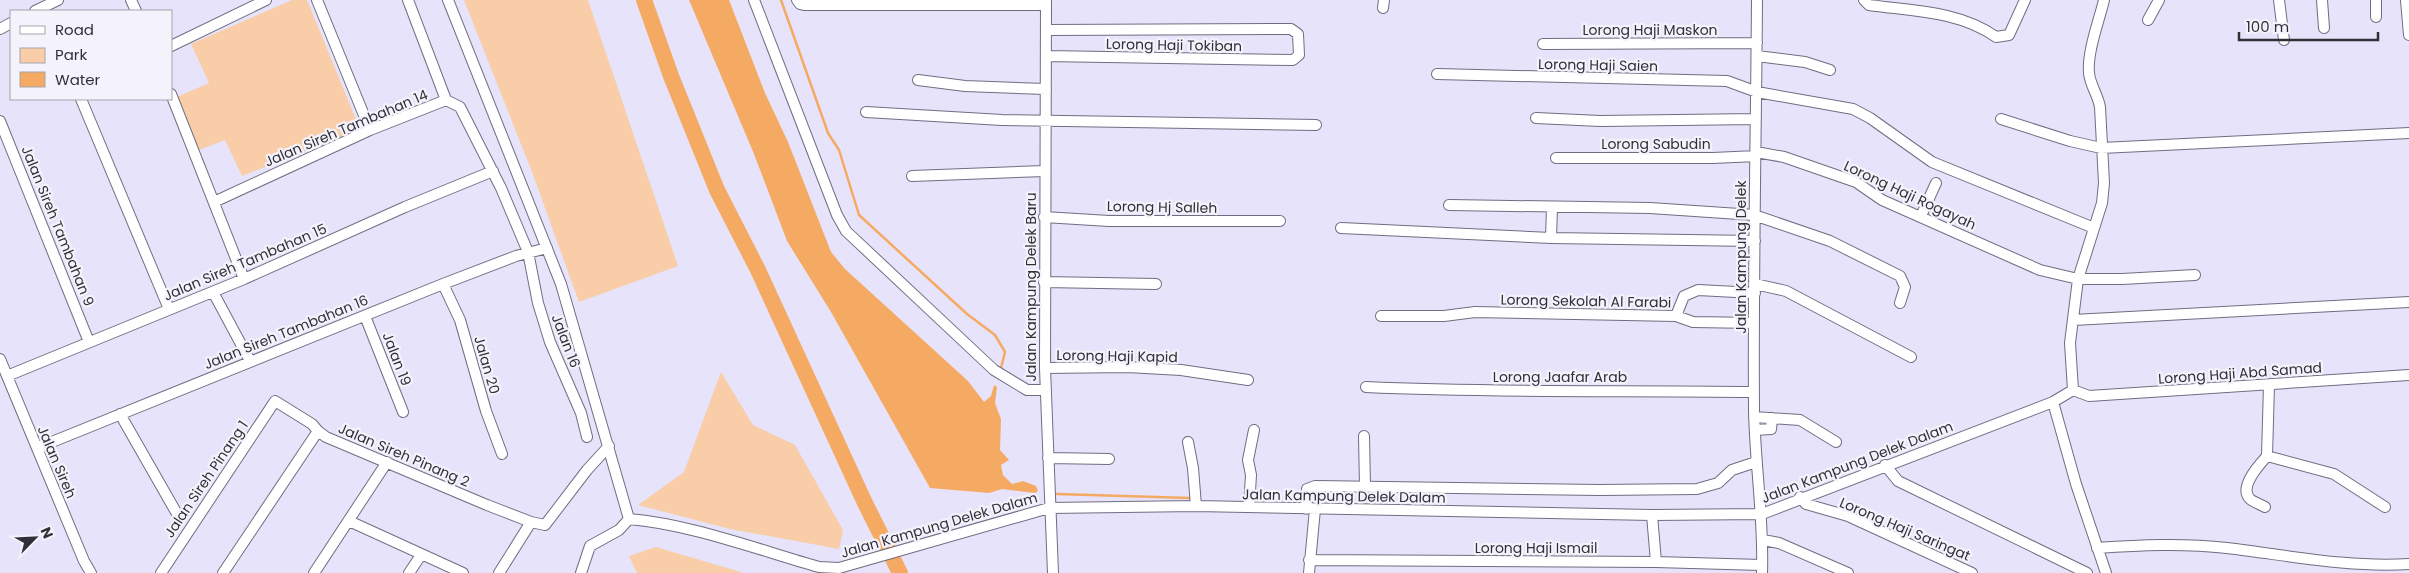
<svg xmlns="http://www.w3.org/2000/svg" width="2409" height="573" font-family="Poppins,sans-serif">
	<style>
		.green { fill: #f8cda8 }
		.water { fill: #f5aa64 }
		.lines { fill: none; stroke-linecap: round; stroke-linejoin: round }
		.stream { stroke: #f5aa64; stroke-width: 2.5 }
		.river { stroke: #f5aa64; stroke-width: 16 }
		.street-casing { stroke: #706d81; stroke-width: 12 }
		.street { stroke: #fff; stroke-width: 10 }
		.labels { text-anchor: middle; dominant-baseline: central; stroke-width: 4.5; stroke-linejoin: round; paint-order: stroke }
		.street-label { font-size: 14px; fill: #313038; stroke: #f4f2fb }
	</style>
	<rect width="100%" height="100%" fill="#e7e3fa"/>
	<path class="green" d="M292,0H307L360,129L242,176L225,140L199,150L177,97L209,83L191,44Z
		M464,0H588L678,266L579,302L532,172Z
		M721,372L753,425L795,445L843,530L839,549L730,529L638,505L684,472Z
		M656,547L744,573H637L629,556Z"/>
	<path class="water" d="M689,0H729L765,93L788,142L831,252L845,269L968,381L984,402L991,396L994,385L997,387L995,403L1001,419L1000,450L1009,460L1001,465L1003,475L1012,484L1023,481L1036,486L1038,491L1035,493L1002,489L989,493L930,488L831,312L787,241L754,154Z"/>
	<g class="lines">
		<path class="stream" d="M781,0L828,133L839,150L859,215L967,314L995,335L1005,352L1001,368
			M1057,494L1190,498"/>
		<path class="river" d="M644,0L671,76L717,190L758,270L865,503L900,573"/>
		<g class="street-casing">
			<path id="street" d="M131,0L136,11
				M317,0L370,130
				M408,0L446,100
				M448,0L561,284L629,519
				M754,0L837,215L846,231L994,370L1027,390H1046
				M797,0L800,4L804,5H1046
				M1046,0L1045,368L1053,573
				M1757,0C1756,137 1753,273 1754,410C1755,465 1764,518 1762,573
				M1864,0L1869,5C1912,11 1960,11 1996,37L2009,35L2025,0
				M2279,0L2284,40
				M2322,0L2324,28
				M2376,0V17
				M2406,0L2409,35
				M1383,8L1384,0
				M35,11L58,0
				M2148,20L2159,0
				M0,29L11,23
				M1543,44L1757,43
				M171,46L266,0
				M1046,56L1293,60L1299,55L1298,34L1291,29L1046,30
				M1757,56L1805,62L1830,70
				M1437,74L1727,81L1757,92L1853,109L1870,118L1932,162L2094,228
				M918,80L965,86L1046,89
				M171,94L244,279
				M81,99L169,309
				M446,100L460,107L501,188L520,233L528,252L538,303L550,342L581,413L587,437
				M866,112L1002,120L1316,125
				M1536,118L1600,121L1756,119
				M2001,119L2070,141L2101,148L2409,133
				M0,121L89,342
				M1756,152L1784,157L1856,182L1882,200L2040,270L2078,279H2122L2195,275
				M1556,158H1713L1756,156
				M912,176L1044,171
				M214,202L370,130L446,100
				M1449,205L1650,208L1754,215L1830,241L1900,276L1905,287L1900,303
				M1921,216L1936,183
				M1044,217L1109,221H1280
				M1341,228L1551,238L1755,241
				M1551,238L1552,208
				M1044,282L1156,284
				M443,284L460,320L486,411L502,454
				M1755,284L1786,291L1911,357
				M213,292L250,361
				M365,316L403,412
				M1381,316H1444L1475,312L1676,316L1693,322L1754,323
				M1676,316L1684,296L1698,290L1755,293
				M2073,320L2409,302
				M0,359L84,561L91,573
				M1045,368L1127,367L1181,370L1248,380
				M7,376L244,279L405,207L493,171
				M2269,385L2267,456L2334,474L2385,507
				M1366,387C1495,393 1624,390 1754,392
				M2073,390L2070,343L2078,279L2102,203L2104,183L2100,107C2098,95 2090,85 2089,73C2087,52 2099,21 2104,0
				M2073,390L2089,396L2409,375
				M2053,402L2076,484L2106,573
				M120,414L176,512
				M1754,417L1800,420L1836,442
				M1755,430L1771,429L1772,418
				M1364,436L1365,486
				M1188,442L1193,468L1196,506
				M37,448L443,284L516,256L547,248
				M1048,458L1109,459
				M1885,465L1898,481L2087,573
				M1800,497L1806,504L1848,516L1972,573
				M1249,507L1251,475L1248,460L1254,430
				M2265,507C2260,504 2253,502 2250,499C2238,487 2260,464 2267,456
				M1306,509L1307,489L1315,486L1600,490L1697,489L1718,483L1732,470L1756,462
				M1652,515L1656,562
				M629,519C690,524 759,550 819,567L839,568L1049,508L1196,506L1652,515L1762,514L2053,402L2073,390
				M349,521L463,573
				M1763,540L1779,543L1848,573
				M2097,548C2140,545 2183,543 2227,548C2287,555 2348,568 2409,564
				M1309,560L1656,562L1762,565
				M161,573L275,401L312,424L318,431
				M223,573L318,431L326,437L487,505L531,522L545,525L587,470L609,446
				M314,573L387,462
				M409,573L421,555
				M499,573L531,522
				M581,573L590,546L619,530L629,519
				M1309,573L1315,509"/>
		</g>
		<use href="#street" class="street"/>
	</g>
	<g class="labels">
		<g class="street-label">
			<text x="1650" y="30">Lorong Haji Maskon</text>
			<text transform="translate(1174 45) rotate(1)">Lorong Haji Tokiban</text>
			<text transform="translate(1598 65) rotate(1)">Lorong Haji Saien</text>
			<text transform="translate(346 128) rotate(-23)">Jalan Sireh Tambahan 14</text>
			<text x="1656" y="144">Lorong Sabudin</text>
			<text transform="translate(1910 195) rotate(25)">Lorong Haji Rogayah</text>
			<text transform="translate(1162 207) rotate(1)">Lorong Hj Salleh</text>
			<text transform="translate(58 226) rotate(68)">Jalan Sireh Tambahan 9</text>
			<text transform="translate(1741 257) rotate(-90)">Jalan Kampung Delek</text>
			<text transform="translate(245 262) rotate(-23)">Jalan Sireh Tambahan 15</text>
			<text transform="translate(1031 287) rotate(-90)">Jalan Kampung Delek Baru</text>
			<text transform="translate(1586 301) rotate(1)">Lorong Sekolah Al Farabi</text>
			<text transform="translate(286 332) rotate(-22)">Jalan Sireh Tambahan 16</text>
			<text transform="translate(566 341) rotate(69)">Jalan 16</text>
			<text transform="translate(1117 356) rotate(1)">Lorong Haji Kapid</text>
			<text transform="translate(397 359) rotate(69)">Jalan 19</text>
			<text transform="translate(487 365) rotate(74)">Jalan 20</text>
			<text transform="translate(2240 373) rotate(-4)">Lorong Haji Abd Samad</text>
			<text x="1560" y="377">Lorong Jaafar Arab</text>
			<text transform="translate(404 455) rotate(23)">Jalan Sireh Pinang 2</text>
			<text transform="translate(57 462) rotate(67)">Jalan Sireh</text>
			<text transform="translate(1857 462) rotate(-21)">Jalan Kampung Delek Dalam</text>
			<text transform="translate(206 479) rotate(-56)">Jalan Sireh Pinang 1</text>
			<text transform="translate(1344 496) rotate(1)">Jalan Kampung Delek Dalam</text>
			<text transform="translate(939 525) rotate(-16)">Jalan Kampung Delek Dalam</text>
			<text transform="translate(1905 529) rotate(23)">Lorong Haji Saringat</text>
			<text x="1536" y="548">Lorong Haji Ismail</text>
		</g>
	</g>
	<rect x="10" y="10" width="162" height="90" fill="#f4f2fb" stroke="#a6a4ad"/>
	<rect x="20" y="26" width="25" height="8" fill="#ffffff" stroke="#a6a4ad"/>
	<text x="55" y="35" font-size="15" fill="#313038">Road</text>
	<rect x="20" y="48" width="25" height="15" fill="#f8cda8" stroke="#a6a4ad"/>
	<text x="55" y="60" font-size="15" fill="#313038">Park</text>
	<rect x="20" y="72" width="25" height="15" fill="#f5aa64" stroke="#a6a4ad"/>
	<text x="55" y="85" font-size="15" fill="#313038">Water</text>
	<g transform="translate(35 538) rotate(66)" stroke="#f4f2fb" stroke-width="4" paint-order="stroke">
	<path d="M0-4L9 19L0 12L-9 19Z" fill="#313038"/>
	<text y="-8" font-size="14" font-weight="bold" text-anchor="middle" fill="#313038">N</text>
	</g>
	<path d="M2239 32v8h139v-8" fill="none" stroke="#313038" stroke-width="2.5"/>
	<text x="2246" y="32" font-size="15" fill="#313038" stroke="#f4f2fb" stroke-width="4" paint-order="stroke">100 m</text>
</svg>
